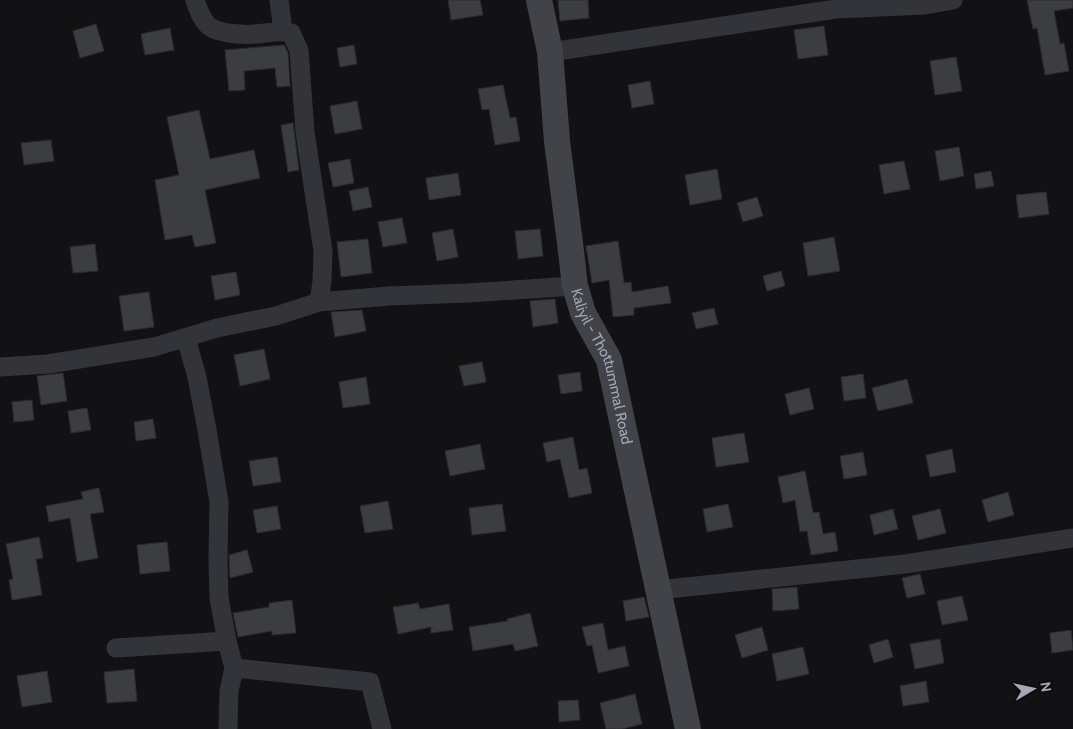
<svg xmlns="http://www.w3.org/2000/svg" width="1073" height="729" font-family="Cabin,sans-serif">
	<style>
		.building { fill: #3c3d41; stroke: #2c2c30 }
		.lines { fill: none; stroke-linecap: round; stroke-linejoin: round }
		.street { stroke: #333439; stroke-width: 19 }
		.secondary { stroke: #414349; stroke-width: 26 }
		.labels { text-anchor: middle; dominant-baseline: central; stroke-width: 4; stroke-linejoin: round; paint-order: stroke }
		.street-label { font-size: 15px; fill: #a2a8b5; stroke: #0d0d0f }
	</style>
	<rect width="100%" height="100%" fill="#121214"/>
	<path class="building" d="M448,0H480L483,15L451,20Z
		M558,0H588L589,18L560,21Z
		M1027,0H1073V8L1054,11L1060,44L1064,43L1069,71L1045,75L1037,28L1033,29Z
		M96,24L104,51L80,58L73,31Z
		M824,26L828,55L798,59L794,30Z
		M170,28L174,50L145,55L141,34Z
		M284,45L288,53L290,86L277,87L275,68L244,71L245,90L229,91L225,50Z
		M354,45L357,64L340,67L337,48Z
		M956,57L962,91L935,95L930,61Z
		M650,81L654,104L632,108L628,85Z
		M503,85L510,118L516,117L520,141L495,145L489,109L482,110L478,89Z
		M357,101L362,129L335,134L330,106Z
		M199,110L210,159L254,150L260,178L205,190L216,243L195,247L192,235L165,240L155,180L179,175L167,117Z
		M293,123L299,170L288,172L281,125Z
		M51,140L54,161L24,165L21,143Z
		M959,147L964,176L940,181L935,151Z
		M350,159L354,183L333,187L328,163Z
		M904,161L910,189L884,194L879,165Z
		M717,169L722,199L690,205L685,175Z
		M991,171L994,186L976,189L974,174Z
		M458,173L461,195L429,200L426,178Z
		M368,187L372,207L353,211L349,191Z
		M1046,192L1049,214L1019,218L1016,195Z
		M757,197L763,216L743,222L737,203Z
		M402,218L407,243L383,247L378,222Z
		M453,229L458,257L437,261L432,233Z
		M540,229L543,256L518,259L515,231Z
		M834,237L840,271L808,276L803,243Z
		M368,239L372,273L341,277L337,242Z
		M618,241L624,283L631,282L632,292L668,286L671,303L634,308V315L613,317L609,280L592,283L586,246Z
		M95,244L98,271L73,273L70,247Z
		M781,271L785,286L767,291L763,276Z
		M236,272L240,295L215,300L211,276Z
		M149,292L154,327L124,331L119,296Z
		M555,299L558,323L533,327L530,301Z
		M714,308L718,324L696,329L692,313Z
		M362,310L366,331L335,337L331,312Z
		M264,349L270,379L240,386L234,355Z
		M482,362L486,382L464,386L459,366Z
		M580,372L582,391L561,394L558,375Z
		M63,373L67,401L41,405L37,376Z
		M863,374L866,398L844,401L841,377Z
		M366,377L370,404L343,408L339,382Z
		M907,379L913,403L878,411L872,388Z
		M809,388L814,409L790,415L785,394Z
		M32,400L34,420L14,422L12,402Z
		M87,408L91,430L71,433L68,411Z
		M153,419L156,438L136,441L134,422Z
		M744,433L749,462L716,467L712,438Z
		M573,437L579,470L587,468L592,493L569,498L560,459L547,462L543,443Z
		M480,444L485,469L450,476L445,451Z
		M952,449L956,472L930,477L926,455Z
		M863,452L867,475L844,479L840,456Z
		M277,457L281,482L253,486L249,461Z
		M805,471L813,513L819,512L823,534L835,532L838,551L811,555L807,531L800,532L795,500L783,503L778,477Z
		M99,488L104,512L90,514L98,558L77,562L70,518L49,522L46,506L83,499L81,492Z
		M1008,492L1014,515L988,522L982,500Z
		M388,501L393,529L365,533L360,506Z
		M502,504L506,531L472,535L469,508Z
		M728,504L733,527L707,532L703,509Z
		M277,506L281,529L257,533L253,510Z
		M893,509L898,529L874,535L870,515Z
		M940,509L946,533L918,540L912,516Z
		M39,537L43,558L36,559L42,595L12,600L9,580L13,579L6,544Z
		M167,542L170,571L140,574L137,545Z
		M247,550L253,572L230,578L229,555Z
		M920,574L925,594L907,598L902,578Z
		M797,587L799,609L773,611L772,589Z
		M962,596L968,620L942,625L937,601Z
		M644,597L649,617L626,621L623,601Z
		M292,600L296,633L272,635V631L238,637L233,613L269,607V603Z
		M418,603L420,609L449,604L453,630L431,633V627L398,634L393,607Z
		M530,613L538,646L515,651L513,644L473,651L469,627L508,621L507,619Z
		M603,623L608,650L625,646L629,666L598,673L592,645L587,646L582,627Z
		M762,627L768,650L742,658L735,635Z
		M1071,630L1073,650L1052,653L1050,633Z
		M888,639L893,657L874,663L869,645Z
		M940,639L944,663L915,669L910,644Z
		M803,647L809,674L777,681L772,654Z
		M134,669L137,701L107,703L104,672Z
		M47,671L52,702L22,707L17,676Z
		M926,681L929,702L903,706L900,686Z
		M635,694L642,724L622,729H606L600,703Z
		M578,700L580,720L559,722L558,701Z"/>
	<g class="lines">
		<path class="street" d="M195,0C198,9 202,21 210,27C220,34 245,35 256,34C268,33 280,30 291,33L299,50L305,132L323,251L322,281L319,302
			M279,0L283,31
			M550,52L836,9L925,5L953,0
			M186,338L197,377L207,430L219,502L218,559L219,598L227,641
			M0,367L48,364L154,347L217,328L276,316L319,302L389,296L468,293L575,286
			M658,590L905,564L1073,538
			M116,648L227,641L234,668L370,682L382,729
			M228,729L229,691L234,668"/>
		<path class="secondary" id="s1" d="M539,0L550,52L557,141L570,243L575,286L583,313L609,360L688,729"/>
	</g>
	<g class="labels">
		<g class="street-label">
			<text stroke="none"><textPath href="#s1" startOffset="374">Kaliyil - Thottummal Road</textPath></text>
		</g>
	</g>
	<g transform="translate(1033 689) rotate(81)" stroke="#0d0d0f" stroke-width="4" paint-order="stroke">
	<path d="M0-4L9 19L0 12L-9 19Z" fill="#a2a8b5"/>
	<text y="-8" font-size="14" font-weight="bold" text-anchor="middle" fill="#a2a8b5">N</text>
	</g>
</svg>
